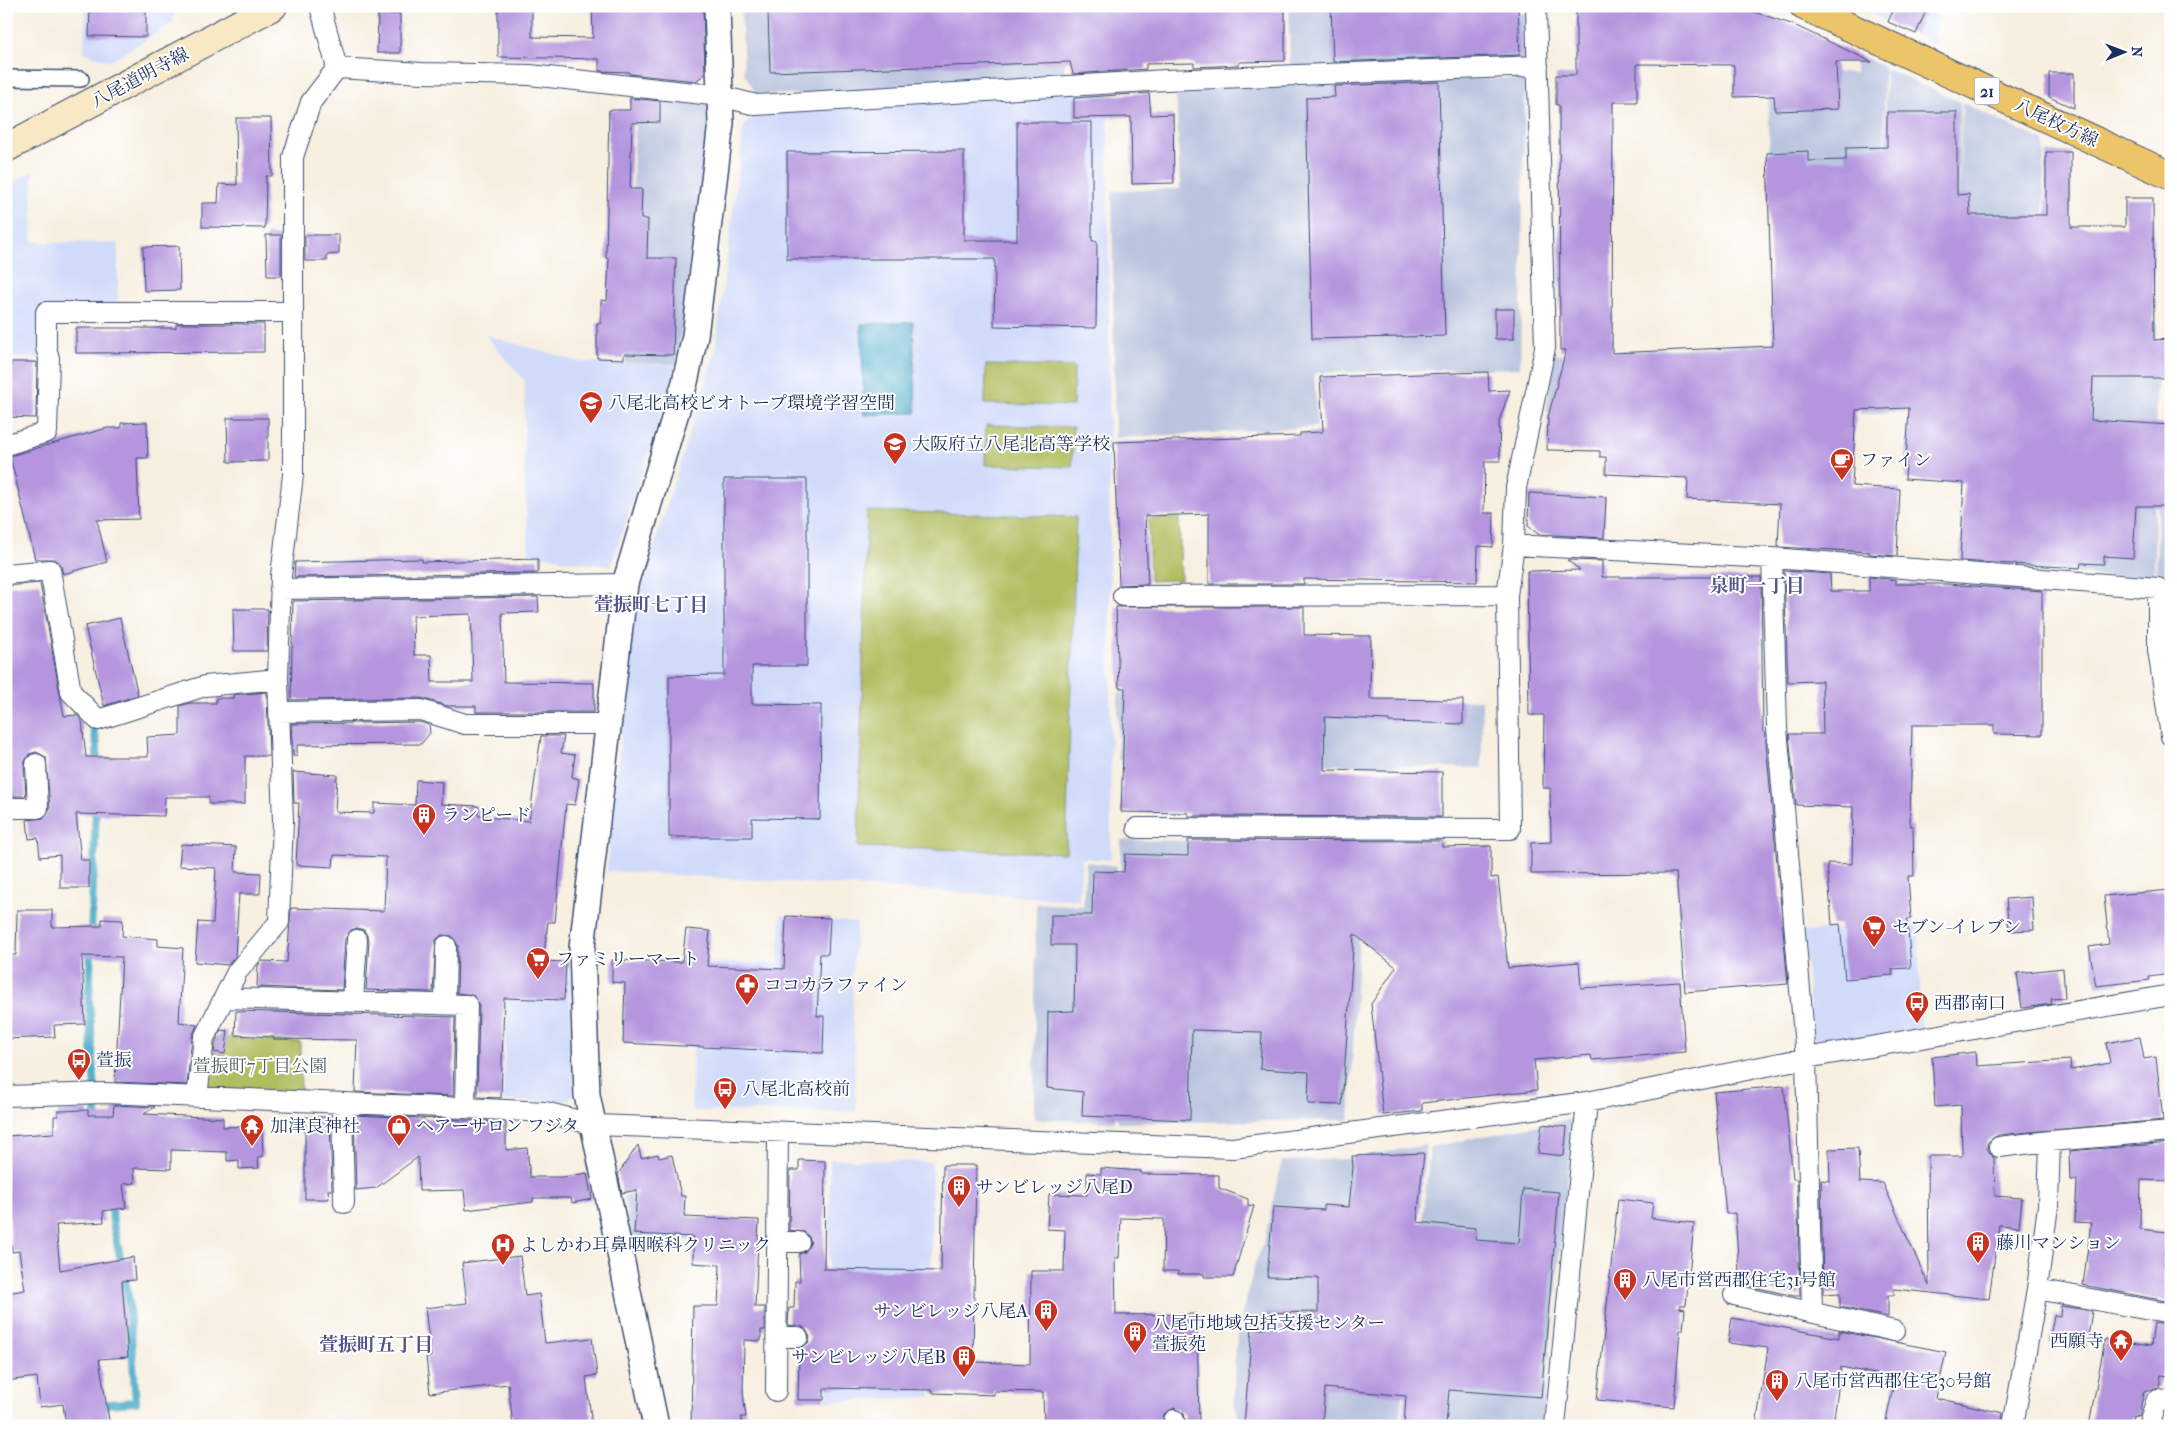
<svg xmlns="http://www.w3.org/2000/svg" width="2177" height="1432" font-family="'IM FELL French Canon','Noto Serif JP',serif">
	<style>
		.built { fill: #d0daf9 }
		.industrial { fill: #bac4de }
		.green { fill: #b1be60; stroke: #66765f }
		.water { fill: #48aac7; stroke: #326c92 }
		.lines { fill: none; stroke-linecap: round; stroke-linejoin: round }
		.stream { stroke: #48aac7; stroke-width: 8 }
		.building { fill: #b495de; fill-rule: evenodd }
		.pedestrian-casing { stroke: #3c4c72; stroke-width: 18 }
		.minor-casing { stroke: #3c4c72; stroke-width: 22 }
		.tertiary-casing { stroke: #3c4c72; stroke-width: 28 }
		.secondary-casing { stroke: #3c4c72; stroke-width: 30 }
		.primary-casing { stroke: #3c4c72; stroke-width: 30 }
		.pedestrian { stroke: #fff; stroke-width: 15 }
		.minor { stroke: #fff; stroke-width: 20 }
		.tertiary { stroke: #fff; stroke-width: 25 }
		.secondary { stroke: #f8e8c3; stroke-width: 28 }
		.primary { stroke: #edc569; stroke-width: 28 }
		.labels { text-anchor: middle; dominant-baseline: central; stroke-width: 4; stroke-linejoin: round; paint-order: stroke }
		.shield { fill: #fff; stroke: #5f6d8e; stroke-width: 1 }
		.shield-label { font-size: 16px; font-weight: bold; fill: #1b2f5e }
		.street-label { font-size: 18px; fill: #1b2f5e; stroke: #fff }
		.poi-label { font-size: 18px; fill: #1b2f5e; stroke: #fff; text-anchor: start }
		.park-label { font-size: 18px; fill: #50615f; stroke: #fff }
		.neighbourhood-label { font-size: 19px; font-weight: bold; fill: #51538b; stroke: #fff }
	</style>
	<rect width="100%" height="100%" fill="#fff"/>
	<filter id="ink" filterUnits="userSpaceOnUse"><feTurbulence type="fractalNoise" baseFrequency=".02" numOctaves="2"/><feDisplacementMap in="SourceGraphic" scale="10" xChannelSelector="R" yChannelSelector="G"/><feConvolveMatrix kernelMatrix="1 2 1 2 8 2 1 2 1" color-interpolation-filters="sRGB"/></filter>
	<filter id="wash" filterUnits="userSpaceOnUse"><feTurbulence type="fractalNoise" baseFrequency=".0096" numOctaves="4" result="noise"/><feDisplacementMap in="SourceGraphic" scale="20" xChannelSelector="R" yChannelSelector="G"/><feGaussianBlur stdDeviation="1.12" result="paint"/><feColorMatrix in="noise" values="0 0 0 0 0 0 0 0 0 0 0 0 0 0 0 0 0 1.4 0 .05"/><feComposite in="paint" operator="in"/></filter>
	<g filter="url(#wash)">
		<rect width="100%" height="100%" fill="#f7efe0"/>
		<path class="built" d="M85,6H173V23L111,61L84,53Z
			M1854,6H1937L1936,44Z
			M1108,90L1111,860L1082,858L1079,900L607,871L631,638L644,578L715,352L744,126L756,113Z
			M33,171L32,242L118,243V304L39,309L40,358H6V186Z
			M485,335L581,362L677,365L611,566L559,560L558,557L529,555L524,467L525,381Z
			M781,915L857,923L852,975L856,1112L691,1111L696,963H778Z
			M1918,921L1921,1028L1822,1045L1813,1039L1803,932Z
			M492,955L569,963L574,1094L567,1101H503L507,1001L488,1000Z
			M830,1159L932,1162L931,1397L827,1401Z"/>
		<path class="industrial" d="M741,6H1064V80L819,94H756L744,73Z
			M1289,6H1474V13H1526L1527,62L1290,71Z
			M1856,54L1884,67L1885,285L1886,69L1960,102L1959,204L1962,103L2044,141V318L2085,324L2157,322L2154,580L2002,567L2014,408L1980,407L1860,414L1864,340L1859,398L1546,412L1555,355L1835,340L1773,342L1768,69L1855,73Z
			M1525,78L1520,368L1314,373L1317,427L1115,438L1112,191L1180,189L1176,86Z
			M636,101L712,103L677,364L626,363Z
			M2160,437H2171V581H2156Z
			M1118,693L1482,700V768L1118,760Z
			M1121,840L1364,844L1349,1120L1118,1123Z
			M1086,862L1117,866L1115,1122L1034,1119L1036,903L1083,906Z
			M1574,1118L1542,1426H1401L1430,1147Z
			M1426,1145L1399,1426H1242L1234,1404L1235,1350L1243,1310L1255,1264L1264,1242L1282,1161L1348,1159Z
			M646,1190L686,1192L693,1241L631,1238L624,1196Z"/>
		<path class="green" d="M986,365L1074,367L1073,406L985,404Z
			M986,425L1073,427L1072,467L985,465Z
			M867,511L1076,517L1066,853L858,847Z
			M1179,518L1181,580L1150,581L1148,519Z
			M216,1037L300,1042L301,1093L205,1091Z"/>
		<path class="water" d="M913,322L916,413L864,415L861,324Z"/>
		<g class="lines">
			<path class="stream" d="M92,721L97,745V766
				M91,936L96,805
				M91,948L89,999L97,1123
				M96,1405L136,1402L128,1294L113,1223L111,1200"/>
		</g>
		<g id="blocks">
			<path class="building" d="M90,6H146V37L89,36Z
				M498,6H532V37L593,38L592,6H703L705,74L696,81L629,74V72L599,71V59L498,57Z
				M835,6H1285V61L1239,62V65L1194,67V63L1146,64V69L1073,74L1070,62L770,72L768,12L835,10Z
				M1331,6H1518L1520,55L1333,62Z
				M1576,6H1736L1794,25L1872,62H1836L1838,109L1775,111L1774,96L1734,97V65L1637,64V102H1613L1612,353L1773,346L1767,153L1808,151V161L1846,160V148L1887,147V112H1957V195L1969,194L1970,215H2046V152H2071V227H2125V198H2153L2154,340L2171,339V378H2093L2091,420L2171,425V506H2136L2133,558L2104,556V564L2081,563L2080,568L1960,561L1964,483L1905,479L1909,408L1856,410L1852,486L1900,489L1897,556L1869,554V552L1778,547L1780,504L1687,499L1688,478L1606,474V457H1600V451L1547,450L1548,417L1566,350H1560L1559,105H1556V75H1576Z
				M1895,6H1928L1916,34L1888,22Z
				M378,14H400V53H377Z
				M2049,73H2074V108L2049,97Z
				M1439,82L1445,336L1312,339L1306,98L1335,97L1334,86Z
				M1149,93L1151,115L1173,114L1174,183L1132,184L1131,117L1074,118V98Z
				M630,98L660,101V122L632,123L630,189H642L641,219H648L647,258H676L673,355L624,354V359L597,358V323H601V300L607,301L609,259L606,258L609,110H630Z
				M236,118H271L272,176H266L265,228L202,227V203H218L219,184L237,185Z
				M1017,122H1092V241H1097L1096,328L994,326L995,259H787V152L964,151V240H1017Z
				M266,235H281V276H267Z
				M305,235H339V254L327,255V261H305Z
				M179,246L180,290L144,291L143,247Z
				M1495,309H1514V339H1495Z
				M176,324H264V352L76,353V328H176Z
				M11,362H37L36,418L6,417V392H11Z
				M1488,372L1489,391L1510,390L1499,421L1500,461H1485L1484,513H1494L1493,547L1478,546L1477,582L1304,579V584H1209V514L1145,516L1148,584L1119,585L1114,442L1300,436V433L1322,432L1323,430L1320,377Z
				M227,418H268V461L228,462Z
				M147,422L148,458H137L139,519L97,520L107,562L63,574L60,563L55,559H35L10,456L107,428H121V423Z
				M724,479H807V666H752V704L821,705L820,819L752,818V837H669V676L724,675Z
				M1529,493L1606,497L1604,538L1538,534L1528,526Z
				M422,559V562L538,559V573L294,577L295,562Z
				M1567,560L1602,561V577H1761L1763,732H1765L1788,984L1685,992L1676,873L1531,874V843L1551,842L1550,788H1543L1544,715H1529L1527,571L1580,570Z
				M1784,571L1830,574L1831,591H1869V577L1896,580V584H1947L2042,591V735L1994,734V725H1912L1910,826H1913L1914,876H1908L1911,919H1907L1911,968L1892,969L1893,975L1845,979L1840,924L1832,925L1827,863L1852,864L1853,807L1796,805L1789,734H1823L1822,681L1788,682Z
				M40,583L64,716L77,715L82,721L86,757H148L147,737L180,735V706L190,703H216V698H233V695L267,692L269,756H245V804H209V797H165L164,816L76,814L81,860H89V888H60V855L40,857L38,838L29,839L27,820L44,818L50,808L46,757L36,752L29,754L24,764L26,796H6V586Z
				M538,597L539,612L502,613L504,682L594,683V712H476V706H448L421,698L291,700L293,601ZM471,614L473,682H432L431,655H414L413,616Z
				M1116,607H1304V635L1371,636L1370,699L1463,700V724L1389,722V720L1325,717L1324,770L1442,772V817L1188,816V813L1121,812L1125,688H1119Z
				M233,609H268L267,651H234Z
				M120,618L138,695L104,706L85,626Z
				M419,722L429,725L430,733L421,744L297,745V756H293L291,724Z
				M541,736H564L561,753L575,755L572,777L579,779L575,805L566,804L555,922H548L543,961L566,962L564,1000L504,998L501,1098L477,1097L479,1005L473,995L457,993L458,946L452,936L441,935L436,940L433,992L366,990L369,940L364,930L357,928L351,930L345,939L342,990L257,987L258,966L261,961L287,962L291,908L384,911L386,857L334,855L333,867L296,865L299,803H294L293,772L337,775L335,812L374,813V803L415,805L416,780L442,782L441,804L478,806V815H486V817L529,821Z
				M1188,840L1442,841V847L1491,846V878L1498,877L1508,968L1579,962L1581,988L1680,982L1685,1052L1592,1060L1591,1055L1534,1060L1537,1090L1422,1103V1111L1383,1115L1371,1004L1396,967L1354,934L1342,1105L1308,1104L1309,1072L1260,1069L1262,1032L1192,1030L1190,1120L1082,1116L1083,1092L1047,1088L1048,1012L1074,1011L1075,945H1051V915H1092L1093,871L1124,872L1125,854L1188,856Z
				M181,844L236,847L235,872L261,873L260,894H239L235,956L228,965L195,962L198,922L213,923L216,868L179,866Z
				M2171,890V973L2149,976L2150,980L2096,986L2089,947L2109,944L2104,896Z
				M2032,897L2034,930L2009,931L2006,899Z
				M17,910H52V927L102,926V919L123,920L122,936L158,939V946L183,948L179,1022L197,1025L192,1037L187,1085L115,1082L122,957L82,956L85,1024L54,1025L55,1037L6,1039V955H16Z
				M786,916L830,918L828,954H820L817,1016H824L823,1053L623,1043L625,983L612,982V960L682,962L686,929L710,931L707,966L784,969Z
				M2063,968L2065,998L2051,999L2052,1004L2022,1008L2017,973Z
				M236,1011L455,1017L453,1096L355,1092L357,1040L273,1039V1037L235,1035Z
				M221,1030L228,1031L225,1054L214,1052L216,1041Z
				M2140,1037L2144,1059L2156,1057L2163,1120L1998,1135L1988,1142L1987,1149L1994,1158L1995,1196L2022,1198L2019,1227L1999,1225L1989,1299L1894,1289V1295H1888V1317L1840,1307V1293L1823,1294L1821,1180L1830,1181L1829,1149L1858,1148L1860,1182L1883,1183L1929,1286L1928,1156H1962L1961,1105L1935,1107L1932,1057L1976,1052L1977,1066L2070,1060L2071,1070L2110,1063L2106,1043Z
				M1784,1086L1793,1179H1797L1800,1296H1794L1736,1283L1735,1272H1739L1735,1213L1726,1214L1714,1092Z
				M114,1105L155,1107L144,1114L223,1118V1127L255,1126V1130H262L263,1157H258L259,1168L239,1169V1160L227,1161V1152L171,1150V1169L134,1168L135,1183L123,1184L126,1208L103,1211L104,1222L56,1225L60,1270L133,1257L135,1280L122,1281L128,1357L99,1359L110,1426H66L63,1404L40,1407L37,1377L6,1381V1293L25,1290L19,1251L12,1252L9,1218H6V1136L54,1133V1116H58V1111L88,1110V1115H113Z
				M354,1115L506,1122V1150L527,1148L530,1177H563L587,1173L592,1199L572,1203L571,1198H533V1202L466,1210L464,1190L419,1191L418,1157L376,1188L356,1190Z
				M305,1117H330L332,1190H328L329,1199H305Z
				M1542,1124L1567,1127L1564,1156L1538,1153Z
				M2171,1143V1181L2141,1180L2140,1229L2167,1232L2164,1266L2171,1267V1302L2083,1285L2091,1223L2075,1222L2077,1180H2070L2069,1151Z
				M638,1145L641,1158L658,1154L659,1158L672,1155L681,1196H685L684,1217L759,1220L755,1307H765V1330H761V1341L744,1340L743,1393L746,1417H741L742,1426H691L693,1306H718L720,1265L693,1263V1237L634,1234L637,1190L622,1193L618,1174Z
				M1424,1153L1417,1222L1476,1228L1475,1240L1519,1243L1523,1189L1559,1192L1541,1397L1449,1390L1446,1426H1404L1406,1396L1325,1388L1322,1426H1244L1252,1328L1264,1329L1265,1313L1318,1312V1278L1267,1277L1273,1207L1324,1210V1205L1349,1207L1353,1167L1352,1156Z
				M799,1160L825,1161L824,1269L941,1271L943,1165H976L973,1362L1030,1364L1031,1271H1064L1065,1230L1047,1229L1049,1194L1087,1195V1173L1101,1174V1168L1141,1171V1174L1219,1175V1188L1248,1199V1205L1254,1206L1233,1277H1204V1274H1178V1271H1163L1164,1219L1121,1218L1119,1258H1115L1116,1315L1197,1314L1199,1426H1186L1184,1414L1174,1408L1164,1414L1162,1426H1044L1043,1392L994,1391V1395L933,1393V1390L824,1388V1400H798L799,1349L808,1343L810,1337L803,1327L788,1325L789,1308H794L795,1281H800L799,1254L805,1252L811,1242L809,1237L804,1232L789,1230L790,1170H799Z
				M1618,1199L1653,1203L1651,1218L1694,1223L1686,1305H1680V1308L1685,1309L1683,1330H1680L1674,1407L1597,1400Z
				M520,1256L525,1296L539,1294L545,1343L592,1338L597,1375L586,1377L592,1426H513L508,1384L430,1393L426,1357H431L425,1308L467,1303L462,1263Z
				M2061,1306L2092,1311L2086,1349L2049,1342L2054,1315L2060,1316Z
				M1732,1318L1839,1338V1331L1946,1352L1936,1398L2003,1413L2001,1426H1885L1895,1378L1841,1367L1833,1426H1756L1768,1348L1728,1343Z
				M2154,1323L2171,1326V1376L2161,1375L2159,1387L2144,1391L2139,1416L2133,1415L2131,1426H2089L2105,1339L2151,1346Z"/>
		</g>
	</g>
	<g filter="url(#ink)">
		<use href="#blocks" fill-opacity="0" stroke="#3c4c72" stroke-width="1"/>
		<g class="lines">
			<g class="pedestrian-casing">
				<path id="pedestrian" d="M6,78L81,79"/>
			</g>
			<g class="minor-casing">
				<path id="minor" d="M337,68L422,73L530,75L721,96L756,105L1166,80L1538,66
					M6,445L47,432L49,358L46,348V312H293
					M1514,545L1772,558L2158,588V650L2171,736
					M1772,558L1777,728L1806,1058L1812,1312
					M6,574L50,570L71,692L98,720L205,686L278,679
					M280,589L625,584
					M1123,596L1507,595
					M279,712L421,710L465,724H609
					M6,808H38L36,764
					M1137,828L1510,829L1507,595L1514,545L1516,488L1545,348L1536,6
					M224,998L467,1005L465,1108
					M353,1001L357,940
					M445,1004L446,946
					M6,1096L105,1093L465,1108L545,1112L595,1125L1233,1148L1587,1102L1806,1058L2171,995
					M197,1097L204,1038L237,972L279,922L283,821L278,679L281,576L293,475V157L311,102L337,68L320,6
					M342,1103L344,1203
					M1999,1147L2050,1141L2171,1131
					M778,1242H799
					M2037,1289L2171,1314
					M1734,1295L1894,1331
					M777,1337H798
					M776,1391L778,1132
					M1174,1420V1426
					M1555,1426L1587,1102
					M2013,1426L2037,1289L2048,1206L2050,1141
					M2148,1426L2157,1399L2171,1401"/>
			</g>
			<g class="tertiary-casing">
				<path id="tertiary" d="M656,1426L587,1095L582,948L625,584L685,382L695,336L721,123L717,6"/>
			</g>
			<g class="secondary-casing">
				<path id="secondary" d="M6,148L273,6"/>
			</g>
			<g class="primary-casing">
				<path id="primary" d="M1804,6L2171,176"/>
			</g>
			<use href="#pedestrian" class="pedestrian"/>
			<use href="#minor" class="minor"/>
			<use href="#tertiary" class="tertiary"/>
			<use href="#secondary" class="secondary"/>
			<use href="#primary" class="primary"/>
		</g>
	</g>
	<defs>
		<g id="school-pin" transform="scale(1.25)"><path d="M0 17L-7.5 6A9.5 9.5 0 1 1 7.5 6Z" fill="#c8321e" stroke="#fff"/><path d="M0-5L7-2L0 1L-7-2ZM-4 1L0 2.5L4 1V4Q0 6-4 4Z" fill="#fff"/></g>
		<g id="cafe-pin" transform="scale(1.25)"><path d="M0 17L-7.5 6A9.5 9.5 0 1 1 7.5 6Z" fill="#c8321e" stroke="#fff"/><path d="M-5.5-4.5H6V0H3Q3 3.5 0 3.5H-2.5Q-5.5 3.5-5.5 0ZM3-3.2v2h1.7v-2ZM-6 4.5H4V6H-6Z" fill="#fff"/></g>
		<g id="building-pin" transform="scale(1.25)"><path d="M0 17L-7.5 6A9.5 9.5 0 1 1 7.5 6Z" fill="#c8321e" stroke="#fff"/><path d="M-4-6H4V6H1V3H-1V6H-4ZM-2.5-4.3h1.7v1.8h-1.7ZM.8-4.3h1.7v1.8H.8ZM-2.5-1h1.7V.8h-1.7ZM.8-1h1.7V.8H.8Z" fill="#fff"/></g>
		<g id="supermarket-pin" transform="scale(1.25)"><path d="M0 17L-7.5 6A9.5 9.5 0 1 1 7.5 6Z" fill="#c8321e" stroke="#fff"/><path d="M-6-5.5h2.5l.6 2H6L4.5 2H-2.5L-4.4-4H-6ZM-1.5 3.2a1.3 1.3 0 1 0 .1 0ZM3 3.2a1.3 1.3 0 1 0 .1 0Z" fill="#fff"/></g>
		<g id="pharmacy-pin" transform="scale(1.25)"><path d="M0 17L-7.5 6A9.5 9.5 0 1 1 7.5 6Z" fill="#c8321e" stroke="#fff"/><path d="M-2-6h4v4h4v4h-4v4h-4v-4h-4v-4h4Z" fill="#fff"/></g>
		<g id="bus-pin" transform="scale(1.25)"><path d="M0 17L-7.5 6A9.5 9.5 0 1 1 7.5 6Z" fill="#c8321e" stroke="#fff"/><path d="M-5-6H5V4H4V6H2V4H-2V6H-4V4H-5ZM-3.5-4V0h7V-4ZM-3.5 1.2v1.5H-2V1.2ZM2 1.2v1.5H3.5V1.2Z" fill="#fff"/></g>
		<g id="temple-pin" transform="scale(1.25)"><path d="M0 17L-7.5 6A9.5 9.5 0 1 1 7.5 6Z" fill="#c8321e" stroke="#fff"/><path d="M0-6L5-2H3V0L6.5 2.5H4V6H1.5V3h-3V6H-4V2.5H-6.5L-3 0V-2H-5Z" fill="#fff"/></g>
		<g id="shop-pin" transform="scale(1.25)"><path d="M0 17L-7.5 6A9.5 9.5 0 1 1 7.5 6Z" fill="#c8321e" stroke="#fff"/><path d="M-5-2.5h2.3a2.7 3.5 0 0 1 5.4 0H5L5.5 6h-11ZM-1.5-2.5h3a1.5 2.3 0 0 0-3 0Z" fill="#fff"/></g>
		<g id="hospital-pin" transform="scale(1.25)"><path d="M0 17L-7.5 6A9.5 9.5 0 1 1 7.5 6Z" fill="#c8321e" stroke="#fff"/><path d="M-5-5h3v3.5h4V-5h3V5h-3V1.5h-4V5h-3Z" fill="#fff"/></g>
	</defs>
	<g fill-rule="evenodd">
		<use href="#school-pin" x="591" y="403"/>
		<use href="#school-pin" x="895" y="444"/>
		<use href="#cafe-pin" x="1842" y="460"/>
		<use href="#building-pin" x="424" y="815"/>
		<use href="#supermarket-pin" x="1874" y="927"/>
		<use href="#supermarket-pin" x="538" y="959"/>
		<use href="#pharmacy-pin" x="747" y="985"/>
		<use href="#bus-pin" x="1917" y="1003"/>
		<use href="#bus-pin" x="79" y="1060"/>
		<use href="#bus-pin" x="725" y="1089"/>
		<use href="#temple-pin" x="252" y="1126"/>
		<use href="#shop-pin" x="399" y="1126"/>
		<use href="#building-pin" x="959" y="1187"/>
		<use href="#building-pin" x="1978" y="1243"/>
		<use href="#hospital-pin" x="503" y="1245"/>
		<use href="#building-pin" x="1625" y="1280"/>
		<use href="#building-pin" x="1046" y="1311"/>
		<use href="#building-pin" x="1135" y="1333"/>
		<use href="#temple-pin" x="2121" y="1341"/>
		<use href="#building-pin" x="964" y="1357"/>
		<use href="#building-pin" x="1777" y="1381"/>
	</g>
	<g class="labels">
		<rect class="shield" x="1974.5" y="77.5" width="25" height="27" rx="4"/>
		<g class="shield-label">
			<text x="1987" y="91">21</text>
		</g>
		<g class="street-label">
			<text transform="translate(140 78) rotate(-28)">八尾道明寺線</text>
			<text transform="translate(2056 123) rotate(25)">八尾枚方線</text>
		</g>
		<g class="poi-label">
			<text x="608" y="403">八尾北高校ビオトープ環境学習空間</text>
			<text x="912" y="444">大阪府立八尾北高等学校</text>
			<text x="1860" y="460">ファイン</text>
			<text x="442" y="815">ランピード</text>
			<text x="1892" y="927">セブン-イレブン</text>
			<text x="556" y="959">ファミリーマート</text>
			<text x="764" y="985">ココカラファイン</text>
			<text x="1934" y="1003">西郡南口</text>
			<text x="96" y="1060">萱振</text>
			<text x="742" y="1089">八尾北高校前</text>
			<text x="270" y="1126">加津良神社</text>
			<text x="416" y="1126">ヘアーサロン フジタ</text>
			<text x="976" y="1187">サンビレッジ八尾D</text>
			<text x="1996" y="1243">藤川マンション</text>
			<text x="520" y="1245">よしかわ耳鼻咽喉科クリニック</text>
			<text x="1642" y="1280">八尾市営西郡住宅31号館</text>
			<text x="1028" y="1311" text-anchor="end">サンビレッジ八尾A</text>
			<text x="1152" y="1323">八尾市地域包括支援センター<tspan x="1152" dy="21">萱振苑</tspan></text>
			<text x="2104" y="1341" text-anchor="end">西願寺</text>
			<text x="946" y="1357" text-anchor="end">サンビレッジ八尾B</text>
			<text x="1794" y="1381">八尾市営西郡住宅30号館</text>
		</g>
		<g class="park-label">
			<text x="260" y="1066">萱振町7丁目公園</text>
		</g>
		<g class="neighbourhood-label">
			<text x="1757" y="586">泉町一丁目</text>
			<text x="651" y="605">萱振町七丁目</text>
			<text x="376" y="1345">萱振町五丁目</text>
		</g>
	</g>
	<rect width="2177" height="1432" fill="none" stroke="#fff" stroke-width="25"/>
	<g transform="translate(2124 52) rotate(89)" stroke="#ffffff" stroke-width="4" paint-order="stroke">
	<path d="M0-4L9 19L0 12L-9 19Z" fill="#1b2f5e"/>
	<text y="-8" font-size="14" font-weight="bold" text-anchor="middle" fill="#1b2f5e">N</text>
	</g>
</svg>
